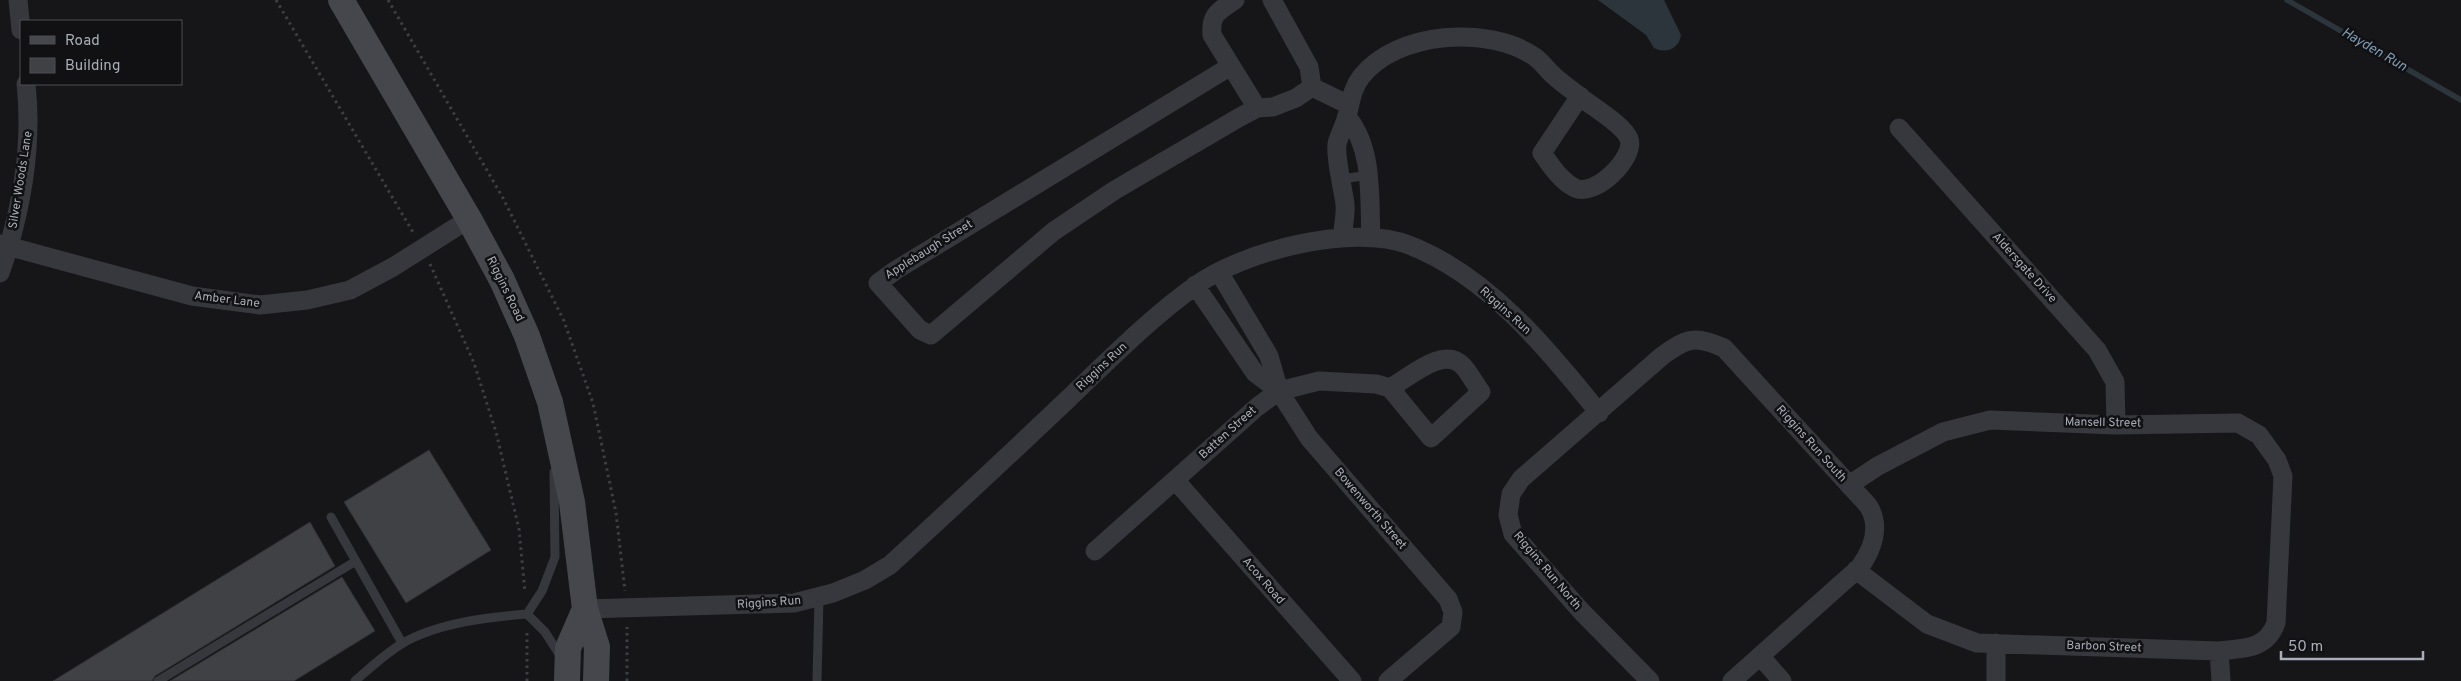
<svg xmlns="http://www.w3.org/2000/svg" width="2461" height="681" font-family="Overpass,sans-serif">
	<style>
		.water { fill: #2c353c }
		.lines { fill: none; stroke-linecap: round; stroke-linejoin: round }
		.stream { stroke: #2c353c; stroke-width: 5.5 }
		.building { fill: #404145; stroke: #303034 }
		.path { stroke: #3d3f44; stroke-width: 3; stroke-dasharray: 2.5 4; stroke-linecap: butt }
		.service { stroke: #37383d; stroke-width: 9 }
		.minor { stroke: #37383d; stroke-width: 19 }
		.secondary { stroke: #45474d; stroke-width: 26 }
		.labels { text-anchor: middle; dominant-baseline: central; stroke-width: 5; stroke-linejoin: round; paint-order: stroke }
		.street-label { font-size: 12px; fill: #a8adb8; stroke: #111113 }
		.water-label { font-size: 14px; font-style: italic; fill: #7f9bb3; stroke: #111113 }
	</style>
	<rect width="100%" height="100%" fill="#161618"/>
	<path class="water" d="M1598,0H1664L1681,35C1679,49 1666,54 1654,48L1646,35Z"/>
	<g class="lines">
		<path class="stream" d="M2287,0L2461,100"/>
	</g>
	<path class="building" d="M429,450L491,550L406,603L344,502Z
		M310,522L335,566L155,676L152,681H53Z
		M342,577L375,631L294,681H170Z"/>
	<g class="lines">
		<path class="path" d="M276,0L414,234
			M388,0L503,198L564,321L593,403L616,513L625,591
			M430,264L474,363L496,432L519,529L525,592
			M527,633V681
			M627,681V627"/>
		<path class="service" d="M1342,179L1369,175
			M331,517L402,643
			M527,614L542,591L555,557L554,472
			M158,681L356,561
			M355,681C370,668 386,653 403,643C438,623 488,617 527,614L545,632L561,657
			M817,681L819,597"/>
		<path class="minor" d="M18,0L21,30
			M1235,0C1219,11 1210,14 1212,35L1257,108
			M1272,0L1309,67L1312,87
			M1231,66L896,270L878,283L920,330L931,335L1054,231L1115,190L1240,117L1257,108L1273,107L1296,98L1312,87L1349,105
			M1347,117C1374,149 1369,199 1371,238
			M1899,128L2097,350L2115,382L2116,425
			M1342,238C1343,227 1346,215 1345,204C1343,188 1335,158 1337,144C1339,135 1344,127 1346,119C1351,104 1351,90 1361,77C1397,31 1489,25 1535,57C1542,62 1548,71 1554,76C1564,85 1576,93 1587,102C1598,110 1625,127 1629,139C1636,157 1595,198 1575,188C1561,181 1551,166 1542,153L1580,96
			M0,244L192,296L260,305L307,300L350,290L393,267L469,219
			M1219,272L1269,356L1279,391L1309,438L1448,599L1453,612L1451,627L1388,681
			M0,273C21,214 33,147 26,84
			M1195,285L1255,373L1279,391
			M1175,480L1352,681
			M1849,485L1878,466L1943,432L1990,420L2116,425L2238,423L2259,435L2277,460L2283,476L2276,623C2266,650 2244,648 2219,651L1977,643L1927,624L1856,570
			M1095,551L1257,407L1279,391L1319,381L1376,384L1390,388L1431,438L1481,392C1475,384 1470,374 1463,366C1443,345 1409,378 1390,388
			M585,609L794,603L833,593L865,580L890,565C950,510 1009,455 1067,400C1108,361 1149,319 1195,286C1243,251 1353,223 1409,245C1487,275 1548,349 1599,413
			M2219,651L2221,681
			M1760,656L1782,681
			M1650,681L1582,612L1513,534L1508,515L1511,494L1521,479L1662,356C1687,338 1695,335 1724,348L1853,489C1858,495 1865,501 1869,507C1881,527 1872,550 1860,567L1732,681
			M1996,681V643"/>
		<path class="secondary" d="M341,0L469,219L502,280L527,336L550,402L572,502L585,609L597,647L596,681
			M567,681L568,648L585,609"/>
	</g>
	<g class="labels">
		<g class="street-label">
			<text transform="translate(21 180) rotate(-81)">Silver Woods Lane</text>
			<text transform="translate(929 250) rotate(-32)">Applebaugh Street</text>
			<text transform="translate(2024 268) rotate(48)">Aldersgate Drive</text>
			<text transform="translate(505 289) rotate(64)">Riggins Road</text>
			<text transform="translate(227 300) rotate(7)">Amber Lane</text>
			<text transform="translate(1505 311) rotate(42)">Riggins Run</text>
			<text transform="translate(1102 367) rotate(-43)">Riggins Run</text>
			<text transform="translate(2103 423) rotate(1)">Mansell Street</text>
			<text transform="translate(1228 433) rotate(-42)">Batten Street</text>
			<text transform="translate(1811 444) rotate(48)">Riggins Run South</text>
			<text transform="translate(1370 509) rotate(49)">Bowenworth Street</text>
			<text transform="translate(1547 571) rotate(50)">Riggins Run North</text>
			<text transform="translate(1263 581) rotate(49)">Acox Road</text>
			<text transform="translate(769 603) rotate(-4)">Riggins Run</text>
			<text transform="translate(2104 647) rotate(2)">Barbon Street</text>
		</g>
		<g class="water-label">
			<text transform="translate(2374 50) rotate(30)">Hayden Run</text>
		</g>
	</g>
	<rect x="20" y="20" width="162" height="65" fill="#111113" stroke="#4d4f55"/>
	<rect x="30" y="36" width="25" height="8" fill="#45474d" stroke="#4d4f55"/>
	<text x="65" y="45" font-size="15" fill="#a8adb8">Road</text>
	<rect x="30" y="58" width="25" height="15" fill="#404145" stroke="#4d4f55"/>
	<text x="65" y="70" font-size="15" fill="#a8adb8">Building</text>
	<path d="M2281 651v8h142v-8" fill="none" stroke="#a8adb8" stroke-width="2.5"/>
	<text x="2288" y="651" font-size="15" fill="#a8adb8" stroke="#111113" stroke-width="4" paint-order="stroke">50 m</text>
</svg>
